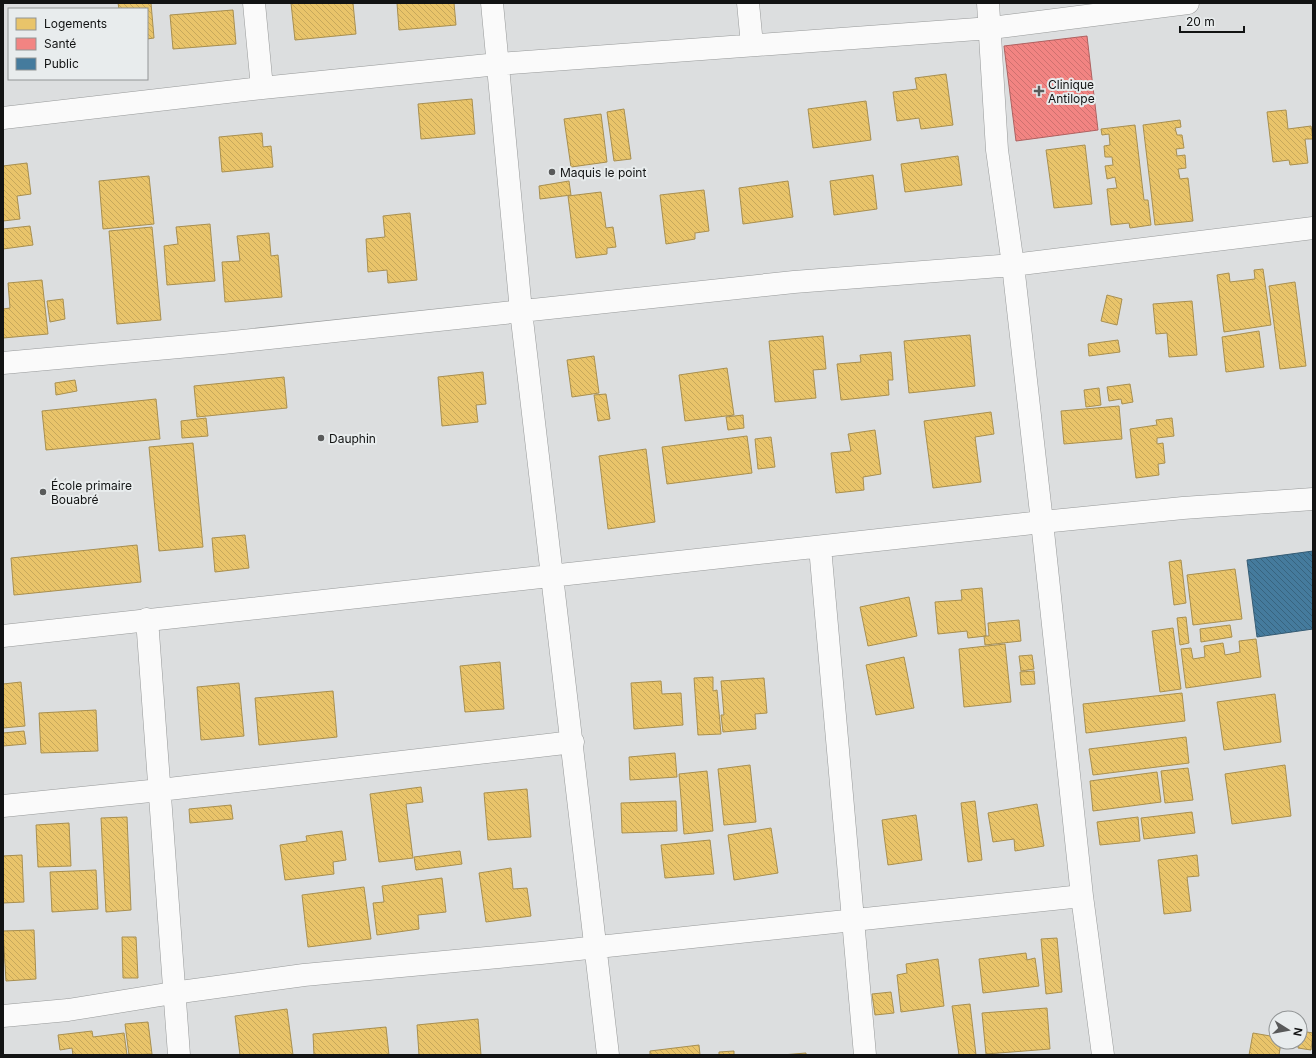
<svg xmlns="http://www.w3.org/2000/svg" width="1316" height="1058" font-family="Inter,sans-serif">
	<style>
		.homes { fill: url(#homes-back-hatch); stroke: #a88f50 }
		.health { fill: url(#health-back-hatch); stroke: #af6261 }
		.public { fill: url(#public-back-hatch); stroke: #365c74 }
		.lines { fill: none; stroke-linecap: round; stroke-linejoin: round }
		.street-casing { stroke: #979999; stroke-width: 23 }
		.street { stroke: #fafafa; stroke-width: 22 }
		.poi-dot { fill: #595a5a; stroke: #e8eced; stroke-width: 1.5 }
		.labels { text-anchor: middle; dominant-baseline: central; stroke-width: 4; stroke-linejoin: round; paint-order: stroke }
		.poi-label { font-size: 12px; fill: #121313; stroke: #e8eced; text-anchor: start }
	</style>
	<defs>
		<pattern id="homes-back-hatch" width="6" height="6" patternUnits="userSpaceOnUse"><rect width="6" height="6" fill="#e9c46a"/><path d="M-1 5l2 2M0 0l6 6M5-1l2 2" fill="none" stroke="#c7a85b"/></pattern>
		<pattern id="health-back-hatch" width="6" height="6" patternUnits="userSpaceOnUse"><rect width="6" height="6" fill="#f28482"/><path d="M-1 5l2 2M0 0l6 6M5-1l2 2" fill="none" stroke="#ce716f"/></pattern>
		<pattern id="public-back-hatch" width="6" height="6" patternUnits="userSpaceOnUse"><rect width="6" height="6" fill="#457b9d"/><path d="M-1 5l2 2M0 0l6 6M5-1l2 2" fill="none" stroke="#38647f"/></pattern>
	</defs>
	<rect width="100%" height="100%" fill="#dcdedf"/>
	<path class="homes" d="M118,3H151L154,38L147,39V9H119Z
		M291,3H353L356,34L295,40Z
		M397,3H454L456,25L399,30Z
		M233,10L236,44L173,49L170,15Z
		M946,74L953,125L921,129L919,118L897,121L893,92L917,89L915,78Z
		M472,99L475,134L421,139L418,104Z
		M866,101L871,140L813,148L808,109Z
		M624,109L631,159L614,161L607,112Z
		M1286,110L1288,129L1311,126L1313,139H1305L1308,163L1290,165L1289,160L1273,162L1267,112Z
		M601,114L607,162L571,167L564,119Z
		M1180,120L1181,127L1175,128L1177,135H1182L1184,148L1176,149L1177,156L1185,155L1186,168L1178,169L1180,179L1188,178L1193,221L1155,225L1143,125Z
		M1135,125L1144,200H1148L1151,225L1130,228L1129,223L1111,225L1107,189L1117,188L1115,177L1107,179L1105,166L1113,165L1112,157H1105L1104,146L1110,145L1109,134L1102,135L1101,129Z
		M262,133L263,147L271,146L273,167L222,172L219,137Z
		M1085,145L1092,204L1054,208L1046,150Z
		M958,156L962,185L905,192L901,164Z
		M27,163L31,194L17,196L20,219L3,221V166Z
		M873,175L877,209L834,215L830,181Z
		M149,176L154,224L103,229L99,181Z
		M569,181L571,195L540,199L539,186Z
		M788,181L793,217L743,224L739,188Z
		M704,190L709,231L695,233V239L666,244L660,195Z
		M601,192L606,228L613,227L616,247L607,248V254L576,258L568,196Z
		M410,213L417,280L388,283L387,270L368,272L366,239L385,237L383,216Z
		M210,224L215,281L167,285L164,246L178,244L176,227Z
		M30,226L33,245L3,249V229Z
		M152,227L161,320L117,324L109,231Z
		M269,233L271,256L278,255L282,297L225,302L222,262L240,261L237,236Z
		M1263,269L1271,325L1224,332L1217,275L1229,273L1230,282L1255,279L1254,270Z
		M42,280L48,334L3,338V309L10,308L8,283Z
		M1295,282L1306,366L1280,369L1269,286Z
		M1107,295L1122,299L1117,325L1101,321Z
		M63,299L65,319L50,322L47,301Z
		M1192,301L1197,355L1169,357L1167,333L1156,334L1153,304Z
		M1259,331L1264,367L1226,372L1222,337Z
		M970,335L975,386L909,393L904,341Z
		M823,336L826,369L813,370L816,398L775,402L769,341Z
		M1118,340L1120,352L1089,356L1088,344Z
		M891,352L893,380H888L889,395L841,400L837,364L861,362L860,355Z
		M594,356L599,393L572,397L567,360Z
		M727,368L734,415L685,421L679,375Z
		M483,372L486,404L476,405L478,422L442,426L438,377Z
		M284,377L287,408L197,417L194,386Z
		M75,380L77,391L56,395L55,383Z
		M1130,384L1133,402L1122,404L1121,399L1109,401L1107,387Z
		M1099,388L1101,405L1086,407L1084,390Z
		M606,394L610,419L598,421L594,395Z
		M156,399L160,439L46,450L42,411Z
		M1119,406L1122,439L1064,444L1061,411Z
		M991,412L994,434L975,437L981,482L933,488L924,421Z
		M743,415L744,428L728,430L726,417Z
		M206,418L208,436L182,438L181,421Z
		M1172,418L1174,436L1157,438V444L1163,443L1165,463L1158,464L1159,475L1136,478L1130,429L1157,425L1156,420Z
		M875,430L881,474L863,477L864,490L836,493L831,453L851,451L848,434Z
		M747,436L752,473L667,484L662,447Z
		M771,437L775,467L758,469L755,439Z
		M193,443L203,547L159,551L149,447Z
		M646,449L655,522L608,529L599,456Z
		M245,535L249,568L215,572L212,538Z
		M137,545L141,582L14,595L11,558Z
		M1181,560L1186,603L1174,605L1169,562Z
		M1235,569L1242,619L1193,625L1187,575Z
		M982,588L986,636L968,638L967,631L938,634L935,602L962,600L961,590Z
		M909,597L917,636L868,646L860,607Z
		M1186,617L1189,643L1180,645L1177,618Z
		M1019,620L1021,641L985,645L984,636H989L988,623Z
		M1230,625L1232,637L1201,642L1200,629Z
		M1173,628L1181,689L1160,692L1152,631Z
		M1256,639L1261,677L1186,688L1181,649L1191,648L1193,659L1205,657L1204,646L1223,643L1225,655L1240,652L1239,641Z
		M1005,644L1011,702L964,707L959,649Z
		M1032,655L1034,669L1021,671L1019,656Z
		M904,657L914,708L876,715L866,665Z
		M500,662L504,709L465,712L460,666Z
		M1034,671L1035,684L1021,685L1020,672Z
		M713,677V691L717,690L721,734L698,735L694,678Z
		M764,678L767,713L755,714L756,729L723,732L721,715H724L721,681Z
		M661,681L662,694L681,693L683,725L634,729L631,683Z
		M21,682L25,726L3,728V684Z
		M239,683L244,736L201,740L197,687Z
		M333,691L337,737L259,745L255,698Z
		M1182,693L1185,721L1086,733L1083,704Z
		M1275,694L1281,742L1224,750L1217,702Z
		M96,710L98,751L41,753L39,713Z
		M24,731L26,744L3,746V733Z
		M1186,737L1189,763L1093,775L1089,749Z
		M675,753L677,777L630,780L629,757Z
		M750,765L756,822L724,825L718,769Z
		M1285,765L1291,816L1232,824L1225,774Z
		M1188,768L1193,800L1165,803L1161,771Z
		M707,771L713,831L684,834L679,774Z
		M1157,772L1161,802L1093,811L1090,781Z
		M421,787L423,802L406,804L413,858L379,862L370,794Z
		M527,789L531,837L488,840L484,793Z
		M676,801L677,831L622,833L621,803Z
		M975,801L982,860L968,862L961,803Z
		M1037,804L1044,846L1015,851L1014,839L993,842L988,813Z
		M231,805L233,819L190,823L189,809Z
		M1192,812L1195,833L1144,839L1141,818Z
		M916,815L922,860L888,865L882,820Z
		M127,817L131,910L106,912L101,818Z
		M1138,817L1140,841L1100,845L1097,822Z
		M69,823L71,866L38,867L36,825Z
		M771,828L778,873L734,880L728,835Z
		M342,831L346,860L333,862L334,874L285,880L280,845L307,841L306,836Z
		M710,840L714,874L665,878L661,845Z
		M460,851L462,864L416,870L414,857Z
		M22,855L24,902L3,903V856Z
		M1197,855L1199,876L1187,877L1191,911L1164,914L1158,860Z
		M511,868L513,889L527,888L531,916L486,922L479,873Z
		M96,870L98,909L52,912L50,872Z
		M442,878L446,912L418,915L419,929L377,935L373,903L384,902L382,886Z
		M364,887L371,939L308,947L302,895Z
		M34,930L36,979L6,981L3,931Z
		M122,937H136L138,978H123Z
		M1057,938L1062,992L1046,994L1041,939Z
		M1026,953L1027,960L1035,958L1039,986L983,993L979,959Z
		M938,959L944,1006L901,1012L897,975L907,973L906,964Z
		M891,992L894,1013L875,1015L872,994Z
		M970,1004L976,1055H959L952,1006Z
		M1047,1008L1050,1049L986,1054L982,1013Z
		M287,1009L293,1055H240L235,1016Z
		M478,1019L481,1055H419L417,1025Z
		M148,1022L152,1054L129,1055L125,1024Z
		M386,1027L389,1055H314L313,1034Z
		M92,1031L93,1037L124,1033L127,1055H73L72,1048L60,1050L58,1035Z
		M1301,1031L1313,1033L1311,1050L1298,1048Z
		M1253,1033L1276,1037V1042H1281L1279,1055H1249Z
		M699,1045L700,1055H650V1051Z
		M734,1051V1055H719V1052Z
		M806,1053V1055H782Z"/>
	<path class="health" d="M1087,36L1098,130L1016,141L1004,46Z"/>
	<path class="public" d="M1313,551V629L1257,637L1247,560Z"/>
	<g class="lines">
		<g class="street-casing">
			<path id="street" d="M254,3L262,88
				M492,3L521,311L608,1055
				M748,3L752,45
				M988,3L997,150L1013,265L1042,522L1082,896L1103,1055
				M3,118L262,88L498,64L991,28L1188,3
				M3,363L223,343L794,282L1013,265L1313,228
				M820,547L865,1055
				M147,619L179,1055
				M3,636L1042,522L1183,508L1313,499
				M3,806L160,790L573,742
				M3,1016L68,1010L173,993L304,975L541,953L1082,896"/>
		</g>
		<use href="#street" class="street"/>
	</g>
	<g class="poi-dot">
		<path d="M1037 85h4v4h4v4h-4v4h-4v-4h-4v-4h4z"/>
		<circle cx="552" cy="172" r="4"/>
		<circle cx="321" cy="438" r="4"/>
		<circle cx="43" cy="492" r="4"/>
	</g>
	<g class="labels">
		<g class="poi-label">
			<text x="1048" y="84">Clinique<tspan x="1048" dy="14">Antilope</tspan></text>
			<text x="560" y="172">Maquis le point</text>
			<text x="329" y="438">Dauphin</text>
			<text x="51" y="485">École primaire<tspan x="51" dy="14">Bouabré</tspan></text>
		</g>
	</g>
	<rect width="1316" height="1058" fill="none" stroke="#121313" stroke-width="8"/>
	<rect x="8" y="8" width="140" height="72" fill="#e8eced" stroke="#929596"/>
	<rect x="16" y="18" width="20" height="12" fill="#e9c46a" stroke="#929596"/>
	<text x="44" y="28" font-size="12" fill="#121313">Logements</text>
	<rect x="16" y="38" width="20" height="12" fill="#f28482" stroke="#929596"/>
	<text x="44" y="48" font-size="12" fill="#121313">Santé</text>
	<rect x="16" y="58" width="20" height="12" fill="#457b9d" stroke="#929596"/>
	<text x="44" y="68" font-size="12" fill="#121313">Public</text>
	<g transform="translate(1288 1030) rotate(101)"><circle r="19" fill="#e8eced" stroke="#929596"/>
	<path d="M0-3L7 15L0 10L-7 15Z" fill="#595a5a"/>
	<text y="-6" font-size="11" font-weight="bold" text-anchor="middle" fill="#121313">N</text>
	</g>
	<path d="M1180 26v6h64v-6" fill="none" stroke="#121313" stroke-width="2"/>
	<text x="1186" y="26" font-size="12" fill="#121313" stroke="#e8eced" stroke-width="3" paint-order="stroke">20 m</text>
</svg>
